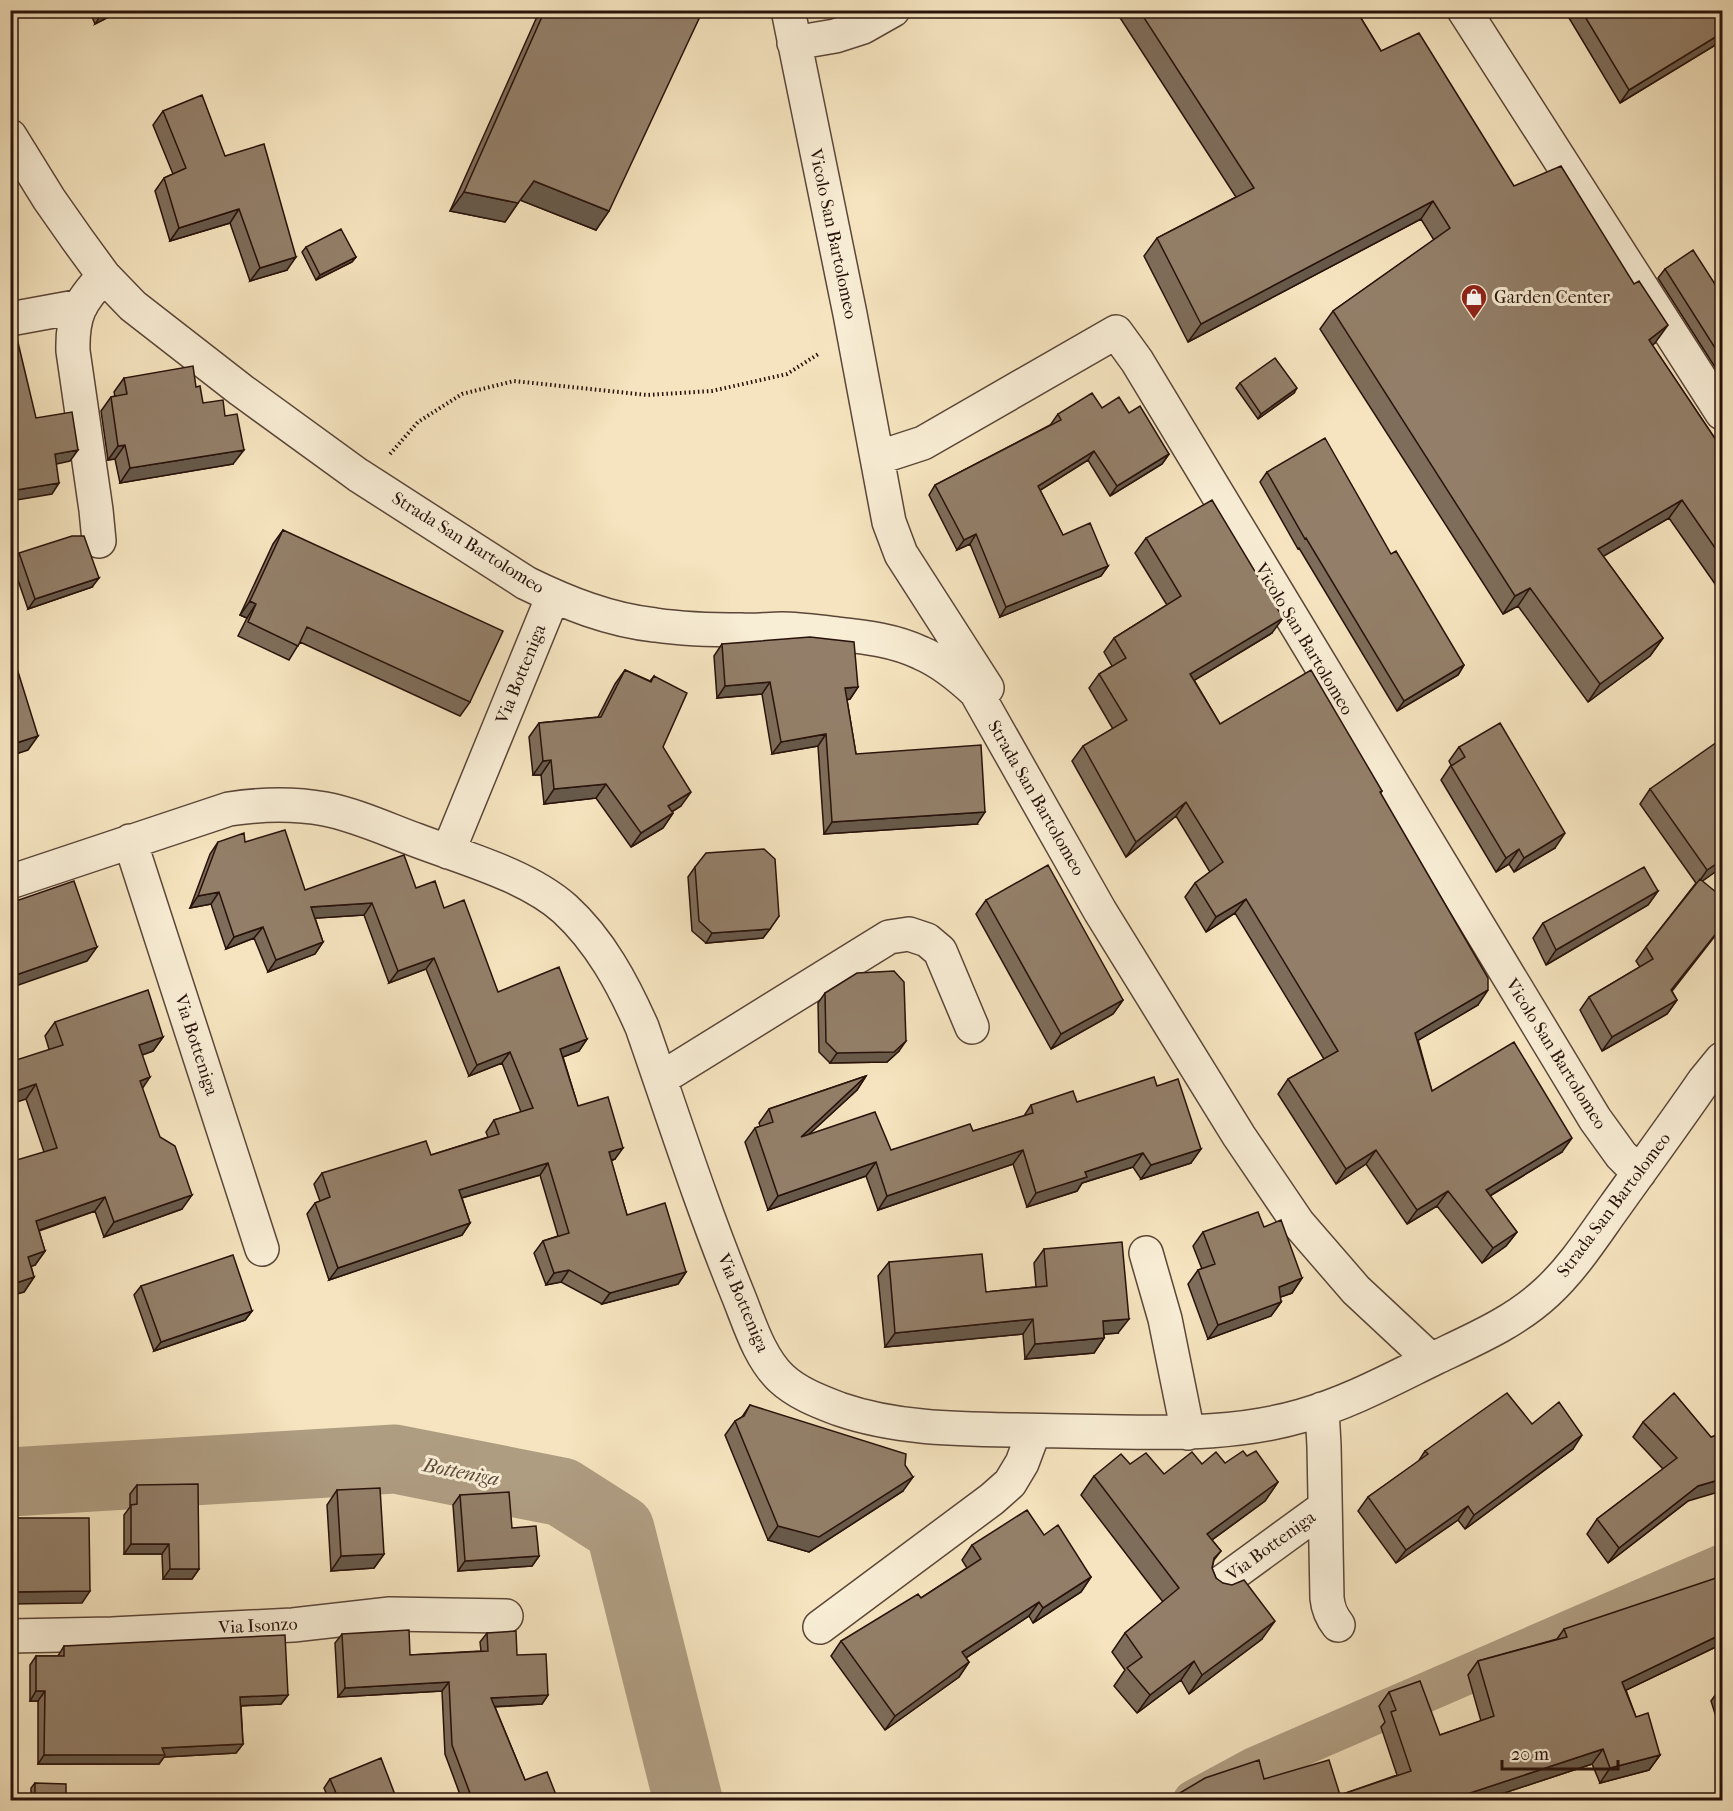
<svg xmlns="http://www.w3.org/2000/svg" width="1733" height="1811" font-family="'IM FELL French Canon',serif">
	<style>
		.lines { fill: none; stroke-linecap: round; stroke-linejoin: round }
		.canal { stroke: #af9d82; stroke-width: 40 }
		.river { stroke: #af9d82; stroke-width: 69 }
		.minor-casing { stroke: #5b4638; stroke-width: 36 }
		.path { stroke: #28120b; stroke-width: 4; stroke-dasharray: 1.5 3; stroke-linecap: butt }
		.minor { stroke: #f8edd5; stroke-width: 33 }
		.wall { fill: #7e6d5a; stroke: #28120b; stroke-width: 1.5 }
		.shaded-wall { fill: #67594a; stroke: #28120b; stroke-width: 1.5 }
		.building { fill: #937f69; stroke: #28120b; stroke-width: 1.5 }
		.labels { text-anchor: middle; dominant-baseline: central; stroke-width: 6; stroke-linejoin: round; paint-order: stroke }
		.street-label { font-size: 18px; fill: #28120b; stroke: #f8edd5 }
		.poi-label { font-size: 18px; fill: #28120b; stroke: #f8edd5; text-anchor: start }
		.water-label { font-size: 20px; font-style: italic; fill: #5e4a3b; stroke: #f8edd5 }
	</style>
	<rect width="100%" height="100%" fill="#f5e4bf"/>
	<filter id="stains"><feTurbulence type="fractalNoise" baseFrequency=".00333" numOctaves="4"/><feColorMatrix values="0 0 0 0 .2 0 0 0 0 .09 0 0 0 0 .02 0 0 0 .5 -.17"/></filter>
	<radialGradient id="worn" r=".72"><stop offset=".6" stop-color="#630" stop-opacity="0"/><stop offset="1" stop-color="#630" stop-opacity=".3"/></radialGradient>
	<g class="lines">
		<path class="canal" d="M1193,1800L1254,1767L1722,1564"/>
		<path class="river" d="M10,1482L395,1459L562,1492L620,1529L688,1800"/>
		<g class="minor-casing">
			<path id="minor" d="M788,10L850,314L877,458
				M1464,10L1722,413
				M794,43L835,36L863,27L893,10
				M10,136L49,199L77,239L104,276L133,306L241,390L358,475L526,583C567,603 609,620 655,625C683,629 713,630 741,630C755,631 769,629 782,629C800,629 819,632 837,634C865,637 894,640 921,653C942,662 959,676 976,692L1100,911L1239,1136L1298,1223L1356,1290L1431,1360
				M10,319L81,306
				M99,541L96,510L73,351C72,315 80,301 104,276
				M987,688L901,554L889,522L877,458L923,443L1116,332L1137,361L1595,1119L1621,1155L1639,1173
				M130,841L262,1249
				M448,852L553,596
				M10,882L229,809C262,804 292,803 325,809C356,815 386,829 416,840C463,858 527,875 565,909C600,941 623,984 642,1027C673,1116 702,1207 738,1295C749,1322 759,1357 781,1378C797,1393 818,1401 839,1409C894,1428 953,1429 1011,1430C1048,1431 1084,1431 1121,1432C1182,1433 1242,1433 1301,1416C1348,1403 1392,1379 1435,1358C1475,1339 1515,1322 1547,1292C1574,1267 1594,1235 1615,1206C1645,1164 1675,1123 1704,1081L1722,1059
				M660,1079L889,937L909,934L927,940L940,951L972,1027
				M1146,1253L1165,1319L1188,1433
				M1322,1409L1324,1446L1327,1598C1328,1609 1331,1616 1338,1625
				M1218,1585L1325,1507
				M820,1627L992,1499L1010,1483L1022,1463L1034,1431
				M10,1636L112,1634L293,1625L390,1614L506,1616"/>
		</g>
		<path class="path" d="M390,454L418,422L462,394L514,381L647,395L712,391L787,374L820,353"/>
		<use href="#minor" class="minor"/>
	</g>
	<path class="wall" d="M89,10H122L95,24Z
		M540,10H703L596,230L520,200L505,222L450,211Z
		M1115,10H1356L1381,51L1514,186L1655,343L1652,345L1722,449V589L1720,591L1669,518L1603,556L1663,638L1650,656L1588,702L1518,606L1503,614L1320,329L1333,311L1434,240L1421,219L1188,342L1144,256L1157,238L1236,197Z
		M1568,10H1714L1717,44L1620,103L1566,13Z
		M163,111L225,156L287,270L250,281L230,223L170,241L155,191L164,178L173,174L153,125Z
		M306,247L356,257L352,262L316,280L302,252Z
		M1665,269L1722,295V374L1720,375L1658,278Z
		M124,378L203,403L233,464L120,483L115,459L108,460L101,411L111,397L115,396L114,392Z
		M1240,383L1294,393L1258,419L1236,388Z
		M1102,408L1129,413L1169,454L1162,464L1110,496L1088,460L1040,490L1063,535L1108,566L1101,576L1000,617L970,544L957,550L929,495L935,485L1052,424H1051L1058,414Z
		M1267,472L1464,665L1458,675L1397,711L1299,548L1298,549L1260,482Z
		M283,530L470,702L460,716L300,642L289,660L238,636L247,618L240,615L273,544Z
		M1146,538L1272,633L1194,680L1220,724L1382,791L1380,794L1478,1005L1418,1040L1432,1091L1562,1152L1490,1196L1517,1232L1506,1246L1482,1263L1437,1206L1407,1224L1366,1164L1336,1184L1278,1094L1288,1079L1324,1059L1235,913L1206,932L1185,897L1195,883L1210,872L1176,816L1126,857L1072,761L1083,746L1113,729L1089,688L1099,674L1112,666L1104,652L1114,638L1167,605L1135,553Z
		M19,553L92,587L28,609L12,563Z
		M722,644L858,687L850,699L847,700L856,754L977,824L824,834L818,746L772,754L762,694L717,698L714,656Z
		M625,670L650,681L654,676L663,747L681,806L672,812L673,813L663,828L631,847L596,798L544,804L541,775H533L529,737L539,723L598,717L615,684Z
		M1459,747L1555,848L1514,872L1509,864L1496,872L1441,780L1451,765L1449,761Z
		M1650,789L1722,867L1702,881L1672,991L1677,1000L1667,1014L1602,1051L1580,1010L1589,997L1640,967L1636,961L1646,947L1696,883L1640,804Z
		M218,842H245L305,890L416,888L444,908L498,992L587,1039L579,1051L563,1057L578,1106L615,1159L611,1161L627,1215L686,1272L678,1284L602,1304L561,1282L546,1285L534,1253L543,1241L558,1236L540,1175L462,1198L470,1223L462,1235L329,1280L307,1214L315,1203L320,1201L314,1184L322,1173L431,1155L488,1137L486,1132L494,1120L521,1112L502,1063L469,1076L426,969L389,983L364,915L315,918L323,942L315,954L268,972L254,938L226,949L211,904L190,908L210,854Z
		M695,867L779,916L763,938L706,943L692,931L688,877Z
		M1658,891L1648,905L1546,965L1533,938L1543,923Z
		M986,900L1123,1000L1113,1014L1051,1049L976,914Z
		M825,993L899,1051L887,1062L830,1063L819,1052L818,1003Z
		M55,1022L163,1037L153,1051L142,1055V1088L182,1209L104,1237L95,1211L39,1231L45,1251L35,1265L31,1266L34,1277L24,1292L44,1152L26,1099L49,1049L45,1036Z
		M866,1076L857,1090L809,1134L891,1150L973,1131L1024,1116L1031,1105L1077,1102L1157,1086L1191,1163L1141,1179L1133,1167L1082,1183L1077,1191L1027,1207L1013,1164L878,1210L866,1176L768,1210L745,1142L755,1128L760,1126L759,1123L769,1109Z
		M1264,1227L1302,1278L1292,1293L1280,1297L1281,1302L1271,1316L1208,1339L1188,1284L1198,1270L1202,1269L1193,1246L1203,1232Z
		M1044,1249L1118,1333L1104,1334V1338L1094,1353L1025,1359L1023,1334L885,1347L878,1276L889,1262L986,1292L1036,1287L1034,1263Z
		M141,1286L252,1311L245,1320L154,1351L134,1295Z
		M750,1405L903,1491L809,1552L768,1540L725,1435L735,1421L742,1417Z
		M1643,1422L1711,1437L1688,1501L1608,1563L1587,1534L1597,1519L1663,1469L1633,1437Z
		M1532,1424L1573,1449L1465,1529L1458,1520L1396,1563L1358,1511L1368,1497L1418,1462L1425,1451Z
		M1247,1456L1278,1482L1265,1501L1212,1540L1221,1551L1214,1560L1212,1568L1216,1578L1262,1639L1189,1694L1181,1680L1137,1713L1114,1686L1125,1670L1112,1652L1125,1633L1163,1602L1081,1495L1094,1476L1130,1464L1164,1474L1202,1464L1225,1463Z
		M137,1485L199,1569L192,1579H163L162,1554H124V1515L130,1507V1494Z
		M337,1490L384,1554L374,1568L331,1571L327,1505Z
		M460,1495L512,1528L539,1556L532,1566L458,1571L453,1505Z
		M1044,1535L1091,1577L1081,1592L1033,1623L1029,1616L966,1658L969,1662L959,1677L885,1730L831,1656L841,1641L921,1598L967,1568L962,1560L972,1545Z
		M1564,1629L1722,1644L1626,1690L1636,1717L1660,1755L1649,1770L1600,1783L1592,1764L1483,1800H1168L1264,1779L1340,1795L1397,1775L1381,1727L1385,1722L1379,1706L1389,1692L1440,1735L1481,1721L1468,1675L1478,1661L1557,1639Z
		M487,1633L517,1655L548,1695L542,1704L495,1707L525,1780L462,1800L445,1754L442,1691L338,1697L335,1643L342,1634L410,1655L481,1651L480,1642Z
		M64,1646L288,1695L281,1704L241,1706L243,1744L236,1753L164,1757L159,1764H38V1701H30V1665L36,1656H58Z
		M1722,1688V1736L1711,1701L1719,1690Z
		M330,1779L397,1800H329L324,1788Z
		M35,1783L66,1800H31V1788Z"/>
	<path class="shaded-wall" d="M104,10H122L95,24Z
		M1722,33V36L1717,44L1620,103L1629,90Z
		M534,181L609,211L596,230L520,200Z
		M464,192L518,203L505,222L450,211Z
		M1433,201L1421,219L1188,342L1201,324Z
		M239,209L230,223L170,241L179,228Z
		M296,257L287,270L250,281L260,268Z
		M356,257L352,262L316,280L320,275Z
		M1668,325L1655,343L1636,358L1649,340Z
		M1297,388L1294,393L1258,419L1261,414Z
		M125,445L115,459L108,460L118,446Z
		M78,450L70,461L47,466L55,454Z
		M244,450L233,464L120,483L130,468Z
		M1094,451L1088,460L1031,496L1038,486Z
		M1169,454L1162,464L1110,496L1117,486Z
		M59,483L52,494L10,501V491Z
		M1682,500L1669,518L1585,567L1598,549Z
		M976,534L970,544L957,550L964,540Z
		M1108,566L1101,576L1000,617L1006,607Z
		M99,578L92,587L28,609L35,599Z
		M1530,588L1518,606L1503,614L1515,596Z
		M250,601L256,604L247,618L240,615Z
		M1283,618L1272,633L1180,689L1190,674Z
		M1663,638L1650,656L1588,702L1600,684Z
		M1464,665L1458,675L1397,711L1404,701Z
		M770,682L762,694L717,698L725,686Z
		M858,687L850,699L837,700L845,688Z
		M826,734L818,746L772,754L781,742Z
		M38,736L28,750L10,756V745Z
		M551,760L541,775H533L543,761Z
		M606,784L596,798L544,804L554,789Z
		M691,792L681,806L658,820L668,806Z
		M1186,802L1176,816L1126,857L1136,842Z
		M985,812L977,824L824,834L832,822Z
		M673,813L663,828L631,847L641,833Z
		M1565,833L1555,848L1514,872L1524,858Z
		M1519,849L1509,864L1496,872L1506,858Z
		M1722,860V867L1697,885L1707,870Z
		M1658,891L1648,905L1546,965L1556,950Z
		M219,892L211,904L190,908L198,896Z
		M1246,899L1235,913L1206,932L1216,917Z
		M372,903L364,915L303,919L311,907Z
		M1722,926V927L1662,1004L1671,990Z
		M263,927L254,938L226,949L234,937Z
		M770,929L763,938L706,943L712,933Z
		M323,942L315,954L268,972L276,960Z
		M97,947L87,961L10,988V977Z
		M434,958L426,969L389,983L398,971Z
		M1488,990L1478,1005L1405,1048L1415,1033Z
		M1123,1000L1113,1014L1051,1049L1061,1034Z
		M1677,1000L1667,1014L1602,1051L1612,1037Z
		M163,1037L153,1051L129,1060L139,1045Z
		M587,1039L579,1051L552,1061L560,1049Z
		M906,1041L899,1051L887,1062L830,1063L837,1053Z
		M510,1052L502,1063L469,1076L477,1065Z
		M866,1076L857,1090L791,1151L801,1137Z
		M150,1077L140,1092V1081Z
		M36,1084L26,1099L10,1104V1093Z
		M1572,1138L1562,1152L1476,1204L1486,1190Z
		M623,1148L615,1159L600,1164L609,1152Z
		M1201,1149L1191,1163L1141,1179L1151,1165Z
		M1023,1150L1013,1164L878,1210L887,1196Z
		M1376,1150L1366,1164L1336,1184L1346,1169Z
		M1143,1153L1133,1167L1082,1183L1077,1191L1027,1207L1036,1193L1085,1172Z
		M876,1162L866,1176L768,1210L778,1196Z
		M548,1163L540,1175L451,1201L459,1190Z
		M1448,1191L1437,1206L1407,1224L1417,1210Z
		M192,1195L182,1209L104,1237L114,1222Z
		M105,1197L95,1211L25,1235L36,1221Z
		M470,1223L462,1235L329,1280L338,1268Z
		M1517,1232L1506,1246L1482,1263L1493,1248Z
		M45,1251L35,1265L18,1271L28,1257Z
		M569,1270L561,1282L546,1285L554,1273Z
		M686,1272L678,1284L602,1304L610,1293Z
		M34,1277L24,1292L10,1296V1285Z
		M1302,1278L1292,1293L1269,1301L1279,1287Z
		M1281,1302L1271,1316L1208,1339L1218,1325Z
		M252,1311L245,1320L154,1351L161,1342Z
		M1033,1319L1023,1334L885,1347L895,1333Z
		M1129,1319L1118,1333L1093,1335L1103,1321Z
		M1104,1338L1094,1353L1025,1359L1035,1344Z
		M1582,1435L1573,1449L1465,1529L1474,1515Z
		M913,1477L903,1491L809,1552L768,1540L778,1526Z
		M1722,1479V1491L1688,1501L1608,1563L1619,1548L1698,1486Z
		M1278,1482L1265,1501L1194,1553L1207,1534Z
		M1468,1506L1458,1520L1396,1563L1406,1550Z
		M131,1544H169L162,1554H124Z
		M384,1554L374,1568L331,1571L341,1556Z
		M539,1556L532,1566L458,1571L465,1561Z
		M170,1569H199L192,1579H163Z
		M1091,1577L1081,1592L1033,1623L1043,1608Z
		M90,1591L82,1603L10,1604V1592Z
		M1039,1602L1029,1616L952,1667L962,1652Z
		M1275,1621L1262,1639L1189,1694L1202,1675Z
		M1722,1634V1644L1612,1697L1622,1682Z
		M1194,1661L1181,1680L1137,1713L1150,1695Z
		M969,1662L959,1677L885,1730L895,1716Z
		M449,1682L442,1691L338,1697L345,1688Z
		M36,1691H45L38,1701H30Z
		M288,1695L281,1704L234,1706L240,1697Z
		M548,1695L542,1704L485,1707L491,1698Z
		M243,1744L236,1753L164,1757L159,1764H38L44,1755L162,1748Z
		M1603,1749L1592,1764L1483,1800H1449Z
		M1660,1755L1649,1770L1600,1783L1610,1768Z"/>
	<path class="building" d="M545,10H703L609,211L534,181L518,203L464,192Z
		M1139,10H1356L1381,51L1419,33L1514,186L1561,166L1634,284L1639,281L1668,325L1649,340L1722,449V558L1682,500L1598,549L1663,638L1600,684L1530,588L1515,596L1333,311L1450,228L1433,201L1201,324L1157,238L1254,188Z
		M1581,10H1714L1722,25V33L1629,90Z
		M202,95L225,156L264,144L296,257L260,268L239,209L179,228L164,178L186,168L163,111Z
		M10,191L15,201L10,203Z
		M341,229L356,257L320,275L306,247Z
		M1693,250L1722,295V359L1665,269Z
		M15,330L36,418L72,412L78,450L55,454L59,483L10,491V331Z
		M1275,358L1297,388L1261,414L1240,383Z
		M193,366L196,387L200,386L203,403L223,400L225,416L237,414L244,450L130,468L125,445L118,446L111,397L127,394L124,378Z
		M1092,393L1102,408L1119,397L1129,413L1140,406L1169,454L1117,486L1094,451L1038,486L1063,535L1090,523L1108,566L1006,607L976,534L964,540L935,485L1061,420L1058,414Z
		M1325,438L1391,554L1396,551L1464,665L1404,701L1306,538L1305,539L1267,472Z
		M1212,500L1283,618L1190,674L1220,724L1311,670L1382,791L1380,792L1488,978V990L1415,1033L1432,1091L1514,1042L1572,1138L1486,1190L1517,1232L1493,1248L1448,1191L1417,1210L1376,1150L1346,1169L1288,1079L1338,1051L1246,899L1216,917L1195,883L1223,862L1186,802L1136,842L1083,746L1127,720L1099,674L1126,658L1114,638L1181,596L1146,538Z
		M283,530L503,631L470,702L307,627L298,646L248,622L256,604L250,601Z
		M72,536H84L99,578L35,599L19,553Z
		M810,637L854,642L858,687L845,688L856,754L981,745L985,812L832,822L826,734L781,742L770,682L725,686L722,644Z
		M10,646L38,736L10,745Z
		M625,670L651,682L654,676L687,693L663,747L691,792L668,806L673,813L641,833L606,784L554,789L551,760L543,761L539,723L601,717Z
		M1500,723L1565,833L1524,858L1519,849L1506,858L1451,766L1465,757L1459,747Z
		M1717,742L1722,750V860L1707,870L1650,789Z
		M285,830L305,890L404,855L416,888L435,881L444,908L464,900L498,992L559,967L587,1039L560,1049L578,1106L608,1097L623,1148L609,1152L627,1215L665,1203L686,1272L610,1293L569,1270L554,1273L543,1241L569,1233L548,1163L459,1190L470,1223L338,1268L315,1203L330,1197L322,1173L426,1141L431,1155L499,1134L494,1120L533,1108L510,1052L477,1065L434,958L398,971L372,903L311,907L323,942L276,960L263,927L234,937L219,892L198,896L218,842L244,833L245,842Z
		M764,849L775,859L779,916L770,929L712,933L699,921L695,867L706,853Z
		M1048,865L1123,1000L1061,1034L986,900Z
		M1644,867L1658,891L1556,950L1543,923Z
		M1700,879L1722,897V926L1671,990L1677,1000L1612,1037L1589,997L1653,959L1646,947Z
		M74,881L97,947L10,977V903Z
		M894,971L904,982L906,1041L894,1052L837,1053L826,1042L825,993L857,973Z
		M148,990L163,1037L139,1045L150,1077L140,1081L160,1137L175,1146L192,1195L114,1222L105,1197L36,1221L45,1251L28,1257L34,1277L10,1285V1162L57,1148L36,1084L10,1093V1062L63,1045L55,1022Z
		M866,1076L801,1137L875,1112L891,1150L970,1124L973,1131L1033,1113L1031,1105L1073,1091L1077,1102L1154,1077L1157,1086L1178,1079L1201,1149L1151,1165L1143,1153L1085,1172L1087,1177L1036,1193L1023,1150L887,1196L876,1162L778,1196L755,1128L773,1122L769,1109Z
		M1258,1212L1264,1227L1281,1220L1302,1278L1279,1287L1281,1302L1218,1325L1198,1270L1215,1264L1203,1232Z
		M1122,1242L1129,1319L1103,1321L1104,1338L1035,1344L1033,1319L895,1333L889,1262L982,1254L986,1292L1047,1286L1044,1249Z
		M233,1255L252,1311L161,1342L141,1286Z
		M1507,1393L1532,1424L1559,1402L1582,1435L1474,1515L1468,1506L1406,1550L1368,1497L1428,1454L1425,1451Z
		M1674,1393L1711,1437L1722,1433V1479L1698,1486L1619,1548L1597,1519L1677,1458L1643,1422Z
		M750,1405L906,1454L905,1465L913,1477L819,1537L778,1526L735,1421L744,1416Z
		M1243,1451L1247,1456L1256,1451L1278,1482L1207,1534L1221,1551L1214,1558L1212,1568L1216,1578L1223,1583L1232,1585L1244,1580L1275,1621L1202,1675L1194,1661L1150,1695L1127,1668L1142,1657L1125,1633L1179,1588L1094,1476L1121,1454L1130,1464L1146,1453L1164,1474L1192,1452L1202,1464L1216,1452L1225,1463Z
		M198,1484L199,1569H170L169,1544H131V1505L137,1504V1485Z
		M380,1488L384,1554L341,1556L337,1490Z
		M509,1492L512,1528L536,1526L539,1556L465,1561L460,1495Z
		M1027,1510L1044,1535L1058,1525L1091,1577L1043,1608L1039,1602L962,1652L969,1662L895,1716L841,1641L918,1594L921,1598L981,1559L972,1545Z
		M10,1515H15V1518H89L90,1591L10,1592Z
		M1722,1576V1634L1622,1682L1636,1717L1648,1713L1660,1755L1610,1768L1603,1749L1449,1800H1168L1205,1778L1259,1760L1264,1779L1329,1760L1340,1795L1411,1771L1391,1712L1396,1710L1389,1692L1420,1681L1440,1735L1494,1716L1478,1661L1567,1637L1564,1629Z
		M409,1630L410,1655L488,1651L487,1633L516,1631L517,1655L546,1654L548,1695L491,1698L525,1780L547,1772L558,1800H460L471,1796L452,1745L449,1682L345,1688L342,1634Z
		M285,1635L288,1695L240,1697L243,1744L162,1748L165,1755H44L45,1691H36V1656H64V1646Z
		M1722,1688V1700L1719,1690Z
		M381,1758L397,1800H339L330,1779Z
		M35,1783L66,1784V1800H35Z"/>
	<defs>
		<g id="shop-pin" transform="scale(1.35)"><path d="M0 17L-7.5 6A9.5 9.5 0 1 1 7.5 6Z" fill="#8f2418" stroke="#f8edd5"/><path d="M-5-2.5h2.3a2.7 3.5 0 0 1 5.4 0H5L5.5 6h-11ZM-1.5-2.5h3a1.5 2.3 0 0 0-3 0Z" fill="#fff"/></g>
	</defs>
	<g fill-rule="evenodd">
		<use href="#shop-pin" x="1474" y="297"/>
	</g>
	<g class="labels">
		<g class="street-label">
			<text transform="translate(833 234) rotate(78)">Vicolo San Bartolomeo</text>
			<text transform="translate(468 543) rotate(32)">Strada San Bartolomeo</text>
			<text transform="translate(1304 639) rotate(59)">Vicolo San Bartolomeo</text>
			<text transform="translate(521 674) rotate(-68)">Via Botteniga</text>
			<text transform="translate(1036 798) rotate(60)">Strada San Bartolomeo</text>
			<text transform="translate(196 1045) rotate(72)">Via Botteniga</text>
			<text transform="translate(1556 1054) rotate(58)">Vicolo San Bartolomeo</text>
			<text transform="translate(1614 1205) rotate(-53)">Strada San Bartolomeo</text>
			<text transform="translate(743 1303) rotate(67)">Via Botteniga</text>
			<text transform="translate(1271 1546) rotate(-36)">Via Botteniga</text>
			<text transform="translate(258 1626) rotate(-3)">Via Isonzo</text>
		</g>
		<g class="poi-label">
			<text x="1494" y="297">Garden Center</text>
		</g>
		<g class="water-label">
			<text transform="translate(461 1472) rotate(11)">Botteniga</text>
		</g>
	</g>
	<rect width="1733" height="1811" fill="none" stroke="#f5e4bf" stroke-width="36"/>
	<rect x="12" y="12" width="1709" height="1787" fill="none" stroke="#28120b" stroke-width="3"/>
	<rect x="18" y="18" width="1697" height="1775" fill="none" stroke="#28120b" stroke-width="1.5"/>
	<path d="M1502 1760v9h116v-9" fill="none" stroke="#28120b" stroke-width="3"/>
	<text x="1511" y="1760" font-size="18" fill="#28120b" stroke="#f8edd5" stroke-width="4.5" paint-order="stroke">20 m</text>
	<rect width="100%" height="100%" filter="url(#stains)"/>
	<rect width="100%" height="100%" fill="url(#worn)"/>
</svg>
